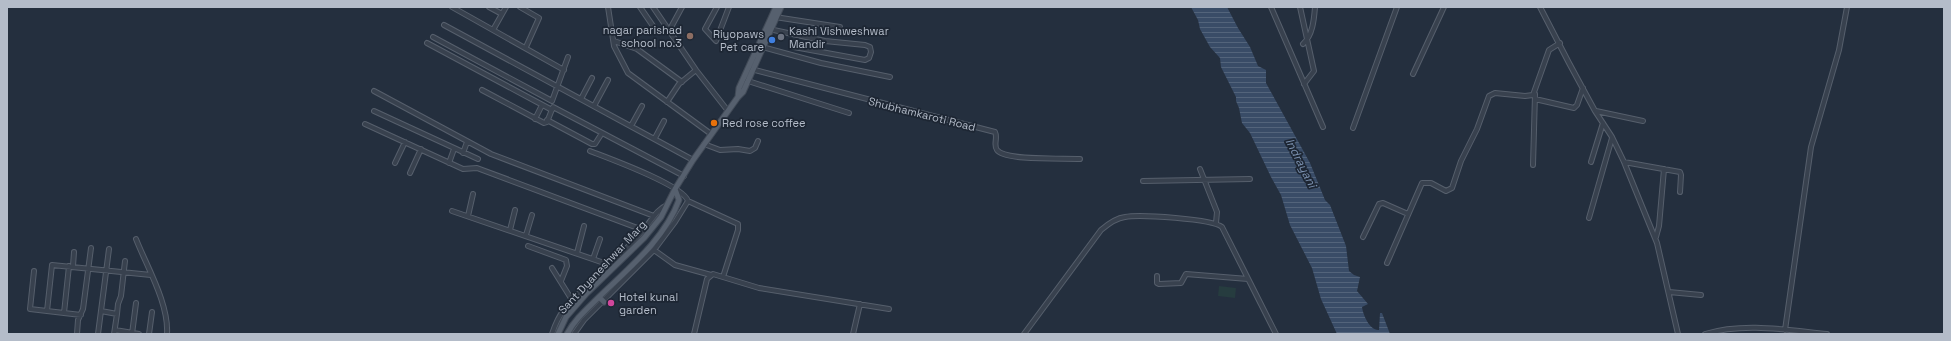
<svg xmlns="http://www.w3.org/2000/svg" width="1951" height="341" font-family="'Space Grotesk',sans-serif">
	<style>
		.grass { fill: #263c3f }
		.water { fill: url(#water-rules) }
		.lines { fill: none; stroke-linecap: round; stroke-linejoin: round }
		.minor-casing { stroke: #565f6c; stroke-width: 6 }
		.major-casing { stroke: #414a57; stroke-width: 7 }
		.minor { stroke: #38414e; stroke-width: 4 }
		.major { stroke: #56606e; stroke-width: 5 }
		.education-dot { fill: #8d6e63; stroke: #1d2633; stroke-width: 1.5 }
		.worship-dot { fill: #6b7280; stroke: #1d2633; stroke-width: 1.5 }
		.shop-dot { fill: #3f7fe0; stroke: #1d2633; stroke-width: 1.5 }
		.food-dot { fill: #e8710a; stroke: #1d2633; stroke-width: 1.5 }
		.hotel-dot { fill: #d1479c; stroke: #1d2633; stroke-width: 1.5 }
		.labels { text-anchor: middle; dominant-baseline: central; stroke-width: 3.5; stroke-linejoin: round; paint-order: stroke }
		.poi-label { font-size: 11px; fill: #b4bcc9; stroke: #1d2633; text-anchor: start }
		.street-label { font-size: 11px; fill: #b4bcc9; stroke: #1d2633 }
		.water-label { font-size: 12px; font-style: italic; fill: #7c92b1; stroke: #1d2633 }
	</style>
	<defs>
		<pattern id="water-rules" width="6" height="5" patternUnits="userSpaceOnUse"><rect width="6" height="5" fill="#394c67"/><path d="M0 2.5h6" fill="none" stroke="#53647b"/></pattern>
	</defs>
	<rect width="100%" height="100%" fill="#242f3e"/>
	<path class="grass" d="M1219,286L1236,288L1235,298L1218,296Z"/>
	<path class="water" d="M1191,7H1227L1238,28L1250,47L1258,66L1266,70V83L1310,163L1325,200L1330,205L1346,246L1349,271L1354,275L1360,277L1357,291L1368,304L1362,307C1363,315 1370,331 1379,330L1380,313H1382L1390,334H1337L1321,299L1312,268L1290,225L1281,195L1271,177L1250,133L1242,123L1239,108L1236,101V97L1221,67L1220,58L1210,47L1200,29L1198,20Z"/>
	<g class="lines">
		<g class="minor-casing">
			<path id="minor" d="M452,7L564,70
				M489,7L502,14
				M520,7L539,18L526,47
				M608,7L614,46L628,73L711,134
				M640,7L653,26
				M653,7L696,70L728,111
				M717,7L705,29L716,41L729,7
				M1271,7L1323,127
				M1300,7L1314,71L1304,84
				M1540,7L1569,63L1595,111L1612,137L1624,162L1657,243L1678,334
				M775,17L840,27
				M444,25L693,160
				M769,29L825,41L865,45L870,47L871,52L869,58L865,60L794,47
				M493,30L506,7
				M669,31L682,7
				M433,37L552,101L568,57
				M614,41L637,49L682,82
				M427,43L552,110
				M1303,44C1313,35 1314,19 1315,7
				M762,47L821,63L890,77
				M751,69L995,132C998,138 993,145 997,150C1005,161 1064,158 1080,159
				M1413,74L1444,7
				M745,80L849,113
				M482,90L544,123L547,122L553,107L684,176
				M374,91L491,154L654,216
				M581,99L592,78
				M1535,99L1574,108L1577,105L1583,88
				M667,102L679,84L696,70
				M594,106L608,80
				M374,111L478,159
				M1596,111L1643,121
				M535,119L542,105
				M547,120L592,144H595L602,133
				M365,124L463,169L477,168L643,230
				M631,126L642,106
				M1353,128L1397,7
				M655,138L664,121
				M704,144L720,150L738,149L750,151L755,148L758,141
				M463,153L467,142
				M1591,162L1603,123
				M1624,162L1680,172L1681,175L1680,192
				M395,163L405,142
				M449,163L454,149
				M1533,165L1535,94
				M1200,169L1217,212L1216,223
				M410,173L421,149
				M1143,181L1250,179
				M688,201L738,224V230L723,277
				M452,211L610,265
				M468,216L473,194
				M1589,218L1612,138
				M510,230L515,210
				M526,235L532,215
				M1363,237L1379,204L1383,203L1408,214
				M1656,237L1659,226L1664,169
				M136,239C147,267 169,304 167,334
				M528,246L566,260L567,266L561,281
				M654,250L675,265L711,275
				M577,253L584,226
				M593,259L600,239
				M1387,263L1422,183H1431L1446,191L1452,188L1461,161L1477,129L1489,96L1495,93L1525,96L1533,95L1549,50L1560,43
				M73,266L74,252
				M552,268L572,300
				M34,271L30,309L81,315
				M1157,276V283L1159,284L1181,283L1186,274L1248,279
				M1669,292L1701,295
				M47,311L52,265L151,275
				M101,311L117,314L114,334
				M64,313L69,266
				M117,314L118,304L121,296L125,261
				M115,330L139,334
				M1785,330L1811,147L1839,50L1847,7
				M77,334L78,320L83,309L91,248
				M98,334L109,249
				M132,334L136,303
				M149,334L152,312
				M552,334C555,325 558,317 564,310C588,280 620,259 644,229C652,220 656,210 667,205
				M574,334L584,320L654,250L675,222L688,201C683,185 608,158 590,151
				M694,334L707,279L713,274L759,288L889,309
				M853,334L860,304
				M1024,334L1101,230C1108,224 1116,218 1125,217C1139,214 1213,219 1222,227L1276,334
				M1705,334C1744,322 1787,330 1827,334"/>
		</g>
		<g class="major-casing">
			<path id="major" d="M738,97L739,88L776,7
				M599,297L604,302
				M558,334L566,317L586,294L644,238L661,217L675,189L693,160L738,97L743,92L781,7
				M567,334C575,319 587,309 599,297C628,269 665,239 679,200L675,189"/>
		</g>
		<use href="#minor" class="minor"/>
		<use href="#major" class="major"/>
	</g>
	<circle class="education-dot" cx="690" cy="36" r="4"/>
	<circle class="worship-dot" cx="781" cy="37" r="4"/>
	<circle class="shop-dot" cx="772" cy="40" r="4"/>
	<circle class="food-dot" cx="714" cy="123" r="4"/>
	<circle class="hotel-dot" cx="611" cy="303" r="4"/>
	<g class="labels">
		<g class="poi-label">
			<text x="682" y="30" text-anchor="end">nagar parishad<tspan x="682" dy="13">school no.3</tspan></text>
			<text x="789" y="31">Kashi Vishweshwar<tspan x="789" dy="13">Mandir</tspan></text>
			<text x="764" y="34" text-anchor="end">Riyopaws<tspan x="764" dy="13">Pet care</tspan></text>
			<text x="722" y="123">Red rose coffee</text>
			<text x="619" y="297">Hotel kunal<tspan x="619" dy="13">garden</tspan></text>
		</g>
		<g class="street-label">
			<text transform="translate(922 114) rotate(14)">Shubhamkaroti Road</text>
			<text transform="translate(602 267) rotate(-47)">Sant Dyaneshwar Marg</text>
		</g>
		<g class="water-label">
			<text transform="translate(1301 163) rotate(63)">Indrayani</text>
		</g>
	</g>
	<rect width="1951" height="341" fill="none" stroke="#b4bcc9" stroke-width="16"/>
</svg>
